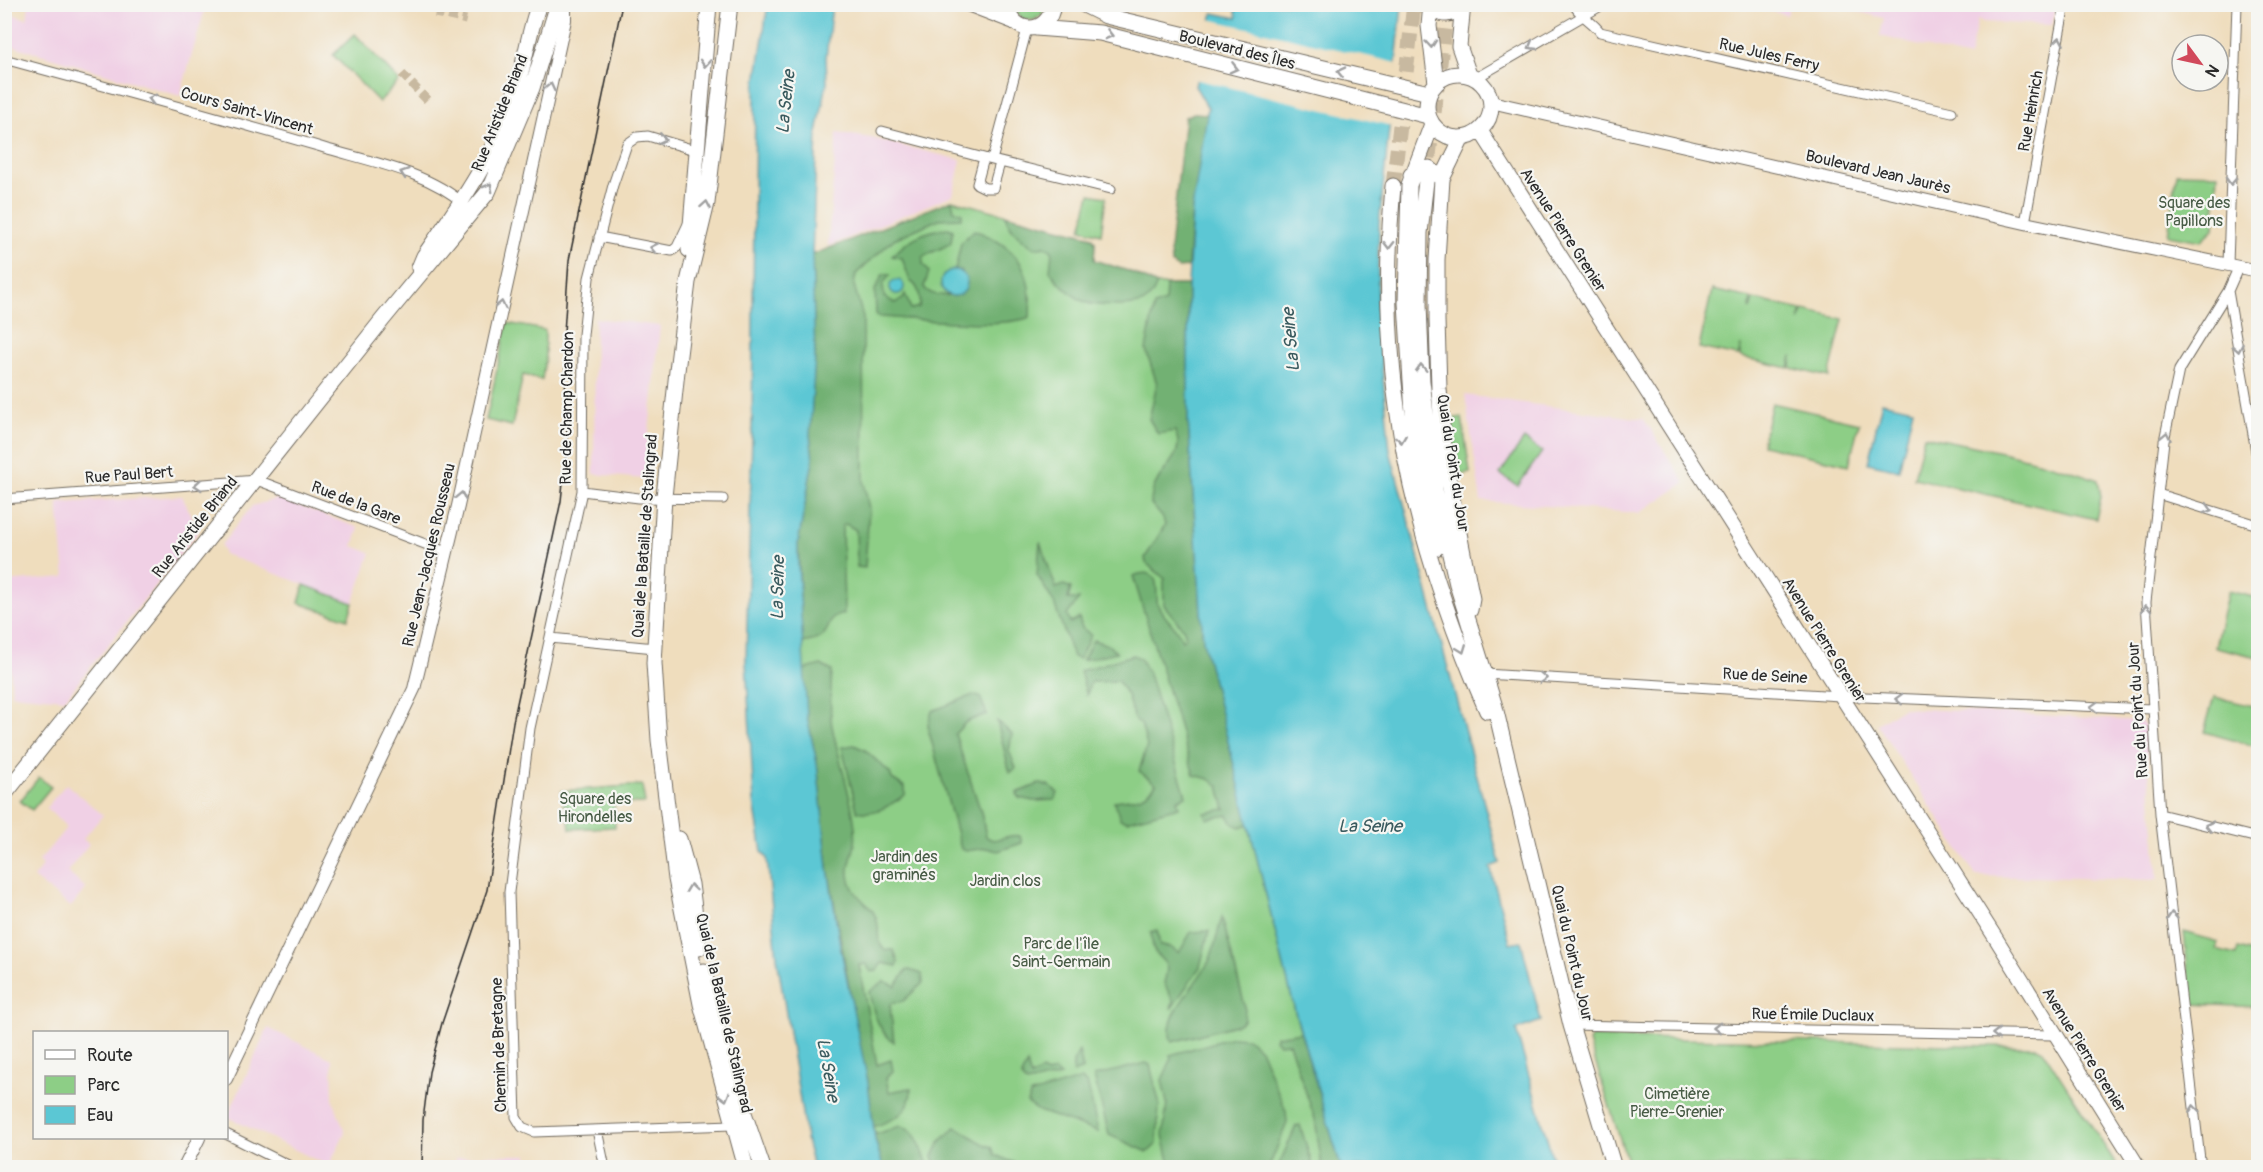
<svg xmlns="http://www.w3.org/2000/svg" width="2263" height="1172" font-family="Pangolin,sans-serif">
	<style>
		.built { fill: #f0d0e5 }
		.green { fill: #8dce86; stroke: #5c7c58; stroke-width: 1.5 }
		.forest { fill: #72b173; stroke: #4e6e4f; stroke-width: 1.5 }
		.water { fill: #5bc7d4; stroke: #437980; stroke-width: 1.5 }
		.pier { fill: #efddbd }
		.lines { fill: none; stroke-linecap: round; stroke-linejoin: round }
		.minor-tunnel { stroke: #c8b9a0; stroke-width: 9; stroke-dasharray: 9 4.5; stroke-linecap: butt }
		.primary-tunnel { stroke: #c8b9a0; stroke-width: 15; stroke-dasharray: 15 8; stroke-linecap: butt }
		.minor-casing { stroke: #70695e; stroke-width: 11 }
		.tertiary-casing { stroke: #70695e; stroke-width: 14 }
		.secondary-casing { stroke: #70695e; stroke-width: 16 }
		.primary-casing { stroke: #70695e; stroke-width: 17 }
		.minor { stroke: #fff; stroke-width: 9 }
		.tertiary { stroke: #fff; stroke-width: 12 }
		.secondary { stroke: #fff; stroke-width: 14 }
		.primary { stroke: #fff; stroke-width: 15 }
		.tram { stroke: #2b2b2b; stroke-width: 1.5 }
		.oneway { stroke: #a0a0a0 }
		.labels { text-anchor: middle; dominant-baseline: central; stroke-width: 4.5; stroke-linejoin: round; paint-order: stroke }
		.street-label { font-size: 16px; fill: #2b2b2b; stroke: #f6f6f2 }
		.park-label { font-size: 16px; fill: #485c46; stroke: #f6f6f2 }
		.water-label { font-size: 18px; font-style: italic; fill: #395a5e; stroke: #f6f6f2 }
	</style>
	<rect width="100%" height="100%" fill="#f6f6f2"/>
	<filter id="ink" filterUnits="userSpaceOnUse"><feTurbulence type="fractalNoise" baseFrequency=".0167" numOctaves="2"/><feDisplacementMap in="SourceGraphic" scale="12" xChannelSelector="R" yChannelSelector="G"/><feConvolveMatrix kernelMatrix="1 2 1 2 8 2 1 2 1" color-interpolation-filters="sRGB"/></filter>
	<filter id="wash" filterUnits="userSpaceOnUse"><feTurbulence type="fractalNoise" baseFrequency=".008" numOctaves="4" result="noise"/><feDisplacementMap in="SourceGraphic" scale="24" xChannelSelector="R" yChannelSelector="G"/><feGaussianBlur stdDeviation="1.35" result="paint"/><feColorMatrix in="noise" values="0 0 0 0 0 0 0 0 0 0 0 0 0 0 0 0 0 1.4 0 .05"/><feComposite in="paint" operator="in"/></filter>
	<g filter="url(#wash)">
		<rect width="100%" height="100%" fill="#efddbd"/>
		<path class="built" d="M1759,4H1790V5L1787,15L1758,8Z
			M29,5V4L206,5L180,96L10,45L5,37V12L27,19Z
			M1831,5H2056L2052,25L1983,22L1978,18L1969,58L1880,36L1884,18Z
			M837,133L871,138L961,160L953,195L828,246Z
			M595,318L660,326L644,479L594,474Z
			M1465,395L1644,419L1685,483L1639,513L1481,501Z
			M182,496L199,531L65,699L12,694L6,582L65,577L58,503Z
			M279,498L359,528L353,546L371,553L353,603L224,554L221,545L252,506Z
			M1903,708L2141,721L2145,725L2158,880L1976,876L1877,724Z
			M66,784L103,815L83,839L89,844L67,872L86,888L71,907L33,878L43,865L39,861L67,827L46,808Z
			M268,1028L332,1059L333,1100L345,1132L329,1166L227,1117Z
			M494,1155H527V1167H457L456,1158Z"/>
		<path class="green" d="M1044,4L1042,15L1034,20H1025L1018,14L1016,5Z
			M355,34L399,81L379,102L333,55Z
			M2177,173L2218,174L2214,229L2201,241L2168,235Z
			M1090,194L1106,197L1101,234L1081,229Z
			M952,200L1092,237L1095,242L1094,261L1128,271L1157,285H1188L1203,641L1297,1019L1341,1167H883L870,1111L807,717L800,621L812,255Z
			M1712,290L1751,298L1750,310L1753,299L1802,310L1799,321L1804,310L1843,319L1829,377L1791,368L1792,356L1789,368L1740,357L1741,345L1738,356L1699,348Z
			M507,323L545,330V358L542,380L523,375L512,426L486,420Z
			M1772,403L1859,423L1849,465L1762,445Z
			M1462,417L1470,473L1459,475L1450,419Z
			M1924,436C1983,448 2042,459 2098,480L2101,497L2096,519L1914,478Z
			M1524,439L1542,452L1518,486L1500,474Z
			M304,585L353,603L348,619L299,603Z
			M2228,591L2258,598V657L2215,647Z
			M2214,697L2258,707V747L2204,732Z
			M39,777L51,787L32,810L20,801Z
			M642,785L645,803L614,804L615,827L570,829L567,805H563L562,791Z
			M2184,932L2218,942L2216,950L2236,955L2238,948L2258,954V1007L2191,1004Z
			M1592,1037L2037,1047L2043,1050L2118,1167H1629L1589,1042Z"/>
		<path class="forest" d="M1194,113L1206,114L1208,119L1192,210L1188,267L1178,268L1171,263L1170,249L1185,117Z
			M952,200L954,210L962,213V218L939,219L894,239L856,274L854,285L863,317L864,482L869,509L865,568L857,567L856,530L846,524L842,525L844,614L833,617C823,638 825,639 802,643L798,543L813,460L810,435L815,356L812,255Z
			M1005,214L1092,237L1095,242L1094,260L1128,271L1157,285C1153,292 1150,300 1142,303C1131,307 1096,307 1085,302C1072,296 1058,283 1050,271L1052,251L1045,246L1034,248C1022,239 1008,229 1005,214Z
			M948,228L953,230L951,242C943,250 933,250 923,257V264L929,272L924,287C930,297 944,295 954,295L962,271L955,270L961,243L974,230C1019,247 1033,270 1030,317C1001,329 915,319 880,317L876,314L875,290L883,274L890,275L883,284L884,297L895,303L903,299L905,294L911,309L919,307C922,298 918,285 910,281L902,258L892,256C910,238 923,231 948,228Z
			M1166,285H1188V419L1203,641L1249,824L1241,827L1233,824L1228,815L1207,819L1205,813L1225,809L1219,786L1209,779L1194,775L1133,576C1140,573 1149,571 1154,578C1159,584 1155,597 1158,605C1164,619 1178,627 1182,640L1186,637L1184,630L1164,605V578L1146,563L1145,558L1165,525L1163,518L1151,504C1151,499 1152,494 1153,490C1160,468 1187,456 1175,431L1158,434L1149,419L1157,384L1146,350L1154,306L1165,302Z
			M1040,542L1056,588L1064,585L1071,588L1068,599H1079L1067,615L1070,623L1079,618L1082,628L1091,635L1079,659L1073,657L1054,603L1037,575Z
			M1093,640L1108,645L1116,652L1083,660Z
			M1133,655L1140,658L1150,677L1186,796L1177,800L1179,807L1127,821L1120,819L1114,801C1132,798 1145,800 1156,784L1139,771L1147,746L1141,724L1134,719L1127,695L1118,681L1093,682L1090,683L1087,696L1080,671Z
			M821,665L832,671C831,689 829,709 832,726C837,754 859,819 855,844C852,860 844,870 853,888C859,901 874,906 877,921C880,932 875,942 885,950H894L898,962L897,966L882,963L876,971L871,972L866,964L859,965L877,1065L891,1060L893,1071L886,1078L889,1092L911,1088C912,1113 894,1120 873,1127L868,1082L862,1061L828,868L817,763L807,717L803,670Z
			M973,695L980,697L987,714L966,722L955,734L981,812L986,836C995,846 1008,832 1020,836L1022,843L998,851L986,848L966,851L961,849L929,732L928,724L932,711Z
			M997,721L1012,734L1009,751L1016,768L1010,773Z
			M854,745L865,750L890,773L892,779L905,787V795C890,805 876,816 857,811L842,747Z
			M1039,784L1048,785L1058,793L1055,800L1034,801L1019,798L1017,793Z
			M1222,917L1245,1007L1244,1020L1239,1024L1172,1042C1160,1016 1201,981 1210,959C1215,946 1218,931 1222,917Z
			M1157,930L1160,946L1170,947L1179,953L1191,932L1209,931L1200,967L1171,1009L1173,1001L1164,983C1171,958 1164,967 1153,949L1151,932Z
			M909,970L922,974L923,983L903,1001L890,1004L894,1042C877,1030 873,1011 869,992L884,981L896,986L906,971Z
			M1301,1032L1341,1167H1322L1315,1119L1289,1043L1279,1044L1275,1039L1276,1036Z
			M1233,1037L1247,1038L1260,1049L1286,1111L1287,1123L1269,1167H1187L1169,1161L1163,1135L1167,1103L1162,1080L1171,1060L1170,1055Z
			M1079,1051L1083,1069L1073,1073V1062Z
			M1146,1063L1150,1065L1159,1102L1157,1144L1148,1152L1109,1135L1094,1076Z
			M1027,1064L1031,1077L1041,1071L1047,1074L1054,1071L1061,1076L1027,1084C1018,1078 1023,1071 1027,1064Z
			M1082,1079L1088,1086L1098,1132L1039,1111L1027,1103L1031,1094Z
			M1300,1125L1313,1167H1278L1296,1126Z
			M900,1126C918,1130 921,1149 928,1165L925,1167H883L874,1135Z
			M955,1127C971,1133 973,1141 992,1147L995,1155L1015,1163L1014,1167H937L933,1156L940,1142Z"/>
		<path class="water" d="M768,4L832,5L826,58L827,83L817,133L812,255L815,356L810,435L813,460L798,543V563L807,717L817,763L828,868L840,945L868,1082L875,1139L883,1167H813L807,1144L777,957L767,858L762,852L754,802L746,661L752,436L755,89Z
			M1235,4L1402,5L1379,225L1377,314L1390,451L1500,863L1490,867L1510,943L1521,941L1541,1021L1516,1030L1555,1167H1341L1297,1019L1203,641L1188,419V285L1192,210L1208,108L1195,86L1213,13L1237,18Z
			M941 283a13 13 0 1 1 26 0a13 13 0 1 1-26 0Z
			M890 287a7 7 0 1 1 14 0a7 7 0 1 1-14 0Z
			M1882,402L1913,409L1899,470L1868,463Z"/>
		<path class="pier" d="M1209,19L1397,63L1392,126L1194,79Z"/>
	</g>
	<g filter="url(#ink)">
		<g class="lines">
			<path class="minor-tunnel" d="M435,13L466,20
				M402,74L429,102"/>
			<path class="primary-tunnel" d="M1426,181L1447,4
				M1393,186L1414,4"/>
			<g class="minor-casing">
				<path id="minor" d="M1577,4L1576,8C1583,18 1593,22 1600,32L1952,112
					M4,59C110,88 216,116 321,147C367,161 427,171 464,204
					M1476,78L1604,4
					M882,131L984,158
					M698,151L648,136L637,137L627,144L613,185L589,278L583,335L582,491L530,728L509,892L516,1117L522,1127L534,1132L732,1125
					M992,160L1027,29
					M1000,163L993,188H985L977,184L984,158L1111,189
					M2025,223L2065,4
					M599,237L672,251L677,247L688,224
					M2228,264L2237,4
					M2228,291L2258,463
					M582,491L639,498L723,499
					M2158,494L2258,525
					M4,499L257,480L446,552
					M550,638L655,648
					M1485,674L1840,696L2152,709
					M2160,814L2258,838
					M1571,1025L2054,1035
					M597,1130L605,1168
					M226,1134L294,1168
					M2201,1168L2160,814L2146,602L2164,441L2179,370L2228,291L2239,266"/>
			</g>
			<g class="tertiary-casing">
				<path id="tertiary" d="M1491,102L2025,223L2258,271
					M226,1079L414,689L458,506L565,20V4
					M184,1168L199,1138"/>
			</g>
			<g class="secondary-casing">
				<path id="secondary" d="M1480,130L1995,937L2139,1168"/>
			</g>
			<g class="primary-casing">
				<path id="primary" d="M730,4L707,203L688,282L677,371L664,497L654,663L659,740L676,879L701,1004L746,1168
					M969,4L1013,21
					M1007,4C1010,36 1050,36 1053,4
					M1082,4L1106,16L1429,93
					M1431,4L1429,26L1436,83
					M1433,4C1440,19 1453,15 1462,6
					M1463,4L1459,46L1469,75
					M1036,28L1100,33L1428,116
					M1427 106a32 32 0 1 1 64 0a32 32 0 1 1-64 0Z
					M1432,124L1409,185L1406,303L1415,444L1436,548
					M1462,138L1442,179L1437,260V320L1439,389L1445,462L1472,599L1470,610
					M1411,175L1429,168L1442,179
					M1426,181L1420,233L1419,304L1422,381L1435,490L1457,584L1495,707L1571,1025L1614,1168
					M1393,186C1375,377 1411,537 1487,711
					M689,250L709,4
					M419,268L424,256C463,200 493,158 515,93C525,64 528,33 539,4
					M4,795L383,319L488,192L532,88L558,4
					M679,839L691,884L699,948
					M704,971L725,1058L763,1168"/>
			</g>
			<use href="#minor" class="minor"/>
			<use href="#tertiary" class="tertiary"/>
			<use href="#secondary" class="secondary"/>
			<use href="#primary" class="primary"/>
			<path class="tram" d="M422,1168L423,1120L429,1072L442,1023L487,890L513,722L561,501L567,445L564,332L569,260L622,4"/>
		</g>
		<defs><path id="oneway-chevron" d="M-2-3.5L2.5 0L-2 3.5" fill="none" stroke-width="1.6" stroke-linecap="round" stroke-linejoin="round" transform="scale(1.5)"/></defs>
		<g class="oneway">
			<use href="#oneway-chevron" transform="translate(1109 35) rotate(14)"/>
			<use href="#oneway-chevron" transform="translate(2059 41) rotate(-80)"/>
			<use href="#oneway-chevron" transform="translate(1431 44) rotate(85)"/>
			<use href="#oneway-chevron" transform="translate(1532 46) rotate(150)"/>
			<use href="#oneway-chevron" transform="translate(705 63) rotate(94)"/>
			<use href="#oneway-chevron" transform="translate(1234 68) rotate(14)"/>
			<use href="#oneway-chevron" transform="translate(1341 72) rotate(-167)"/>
			<use href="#oneway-chevron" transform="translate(550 87) rotate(-77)"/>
			<use href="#oneway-chevron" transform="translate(152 99) rotate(-165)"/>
			<use href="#oneway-chevron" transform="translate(662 139) rotate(13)"/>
			<use href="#oneway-chevron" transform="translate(404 173) rotate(-161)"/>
			<use href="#oneway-chevron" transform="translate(2231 181) rotate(92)"/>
			<use href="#oneway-chevron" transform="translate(489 187) rotate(-62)"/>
			<use href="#oneway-chevron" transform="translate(706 205) rotate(-80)"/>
			<use href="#oneway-chevron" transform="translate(1389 245) rotate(91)"/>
			<use href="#oneway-chevron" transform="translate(654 248) rotate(-169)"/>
			<use href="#oneway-chevron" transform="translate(501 305) rotate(-79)"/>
			<use href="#oneway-chevron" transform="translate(2238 348) rotate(80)"/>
			<use href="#oneway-chevron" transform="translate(1421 368) rotate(-92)"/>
			<use href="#oneway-chevron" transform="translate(2166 436) rotate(-79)"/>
			<use href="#oneway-chevron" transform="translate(1401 439) rotate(82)"/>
			<use href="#oneway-chevron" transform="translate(198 485) rotate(176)"/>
			<use href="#oneway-chevron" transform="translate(461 496) rotate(-78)"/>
			<use href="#oneway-chevron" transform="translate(2208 509) rotate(17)"/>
			<use href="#oneway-chevron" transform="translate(2146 609) rotate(-92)"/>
			<use href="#oneway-chevron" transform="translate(1462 649) rotate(69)"/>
			<use href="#oneway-chevron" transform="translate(1543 678) rotate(3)"/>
			<use href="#oneway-chevron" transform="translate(1899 699) rotate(-178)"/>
			<use href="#oneway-chevron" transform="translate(2094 707) rotate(-178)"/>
			<use href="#oneway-chevron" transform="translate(2209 826) rotate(-167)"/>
			<use href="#oneway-chevron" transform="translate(691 888) rotate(-98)"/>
			<use href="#oneway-chevron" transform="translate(2172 916) rotate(-95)"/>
			<use href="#oneway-chevron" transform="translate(1717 1028) rotate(-179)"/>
			<use href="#oneway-chevron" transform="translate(1996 1034) rotate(-179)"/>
			<use href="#oneway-chevron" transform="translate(725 1097) rotate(75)"/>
			<use href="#oneway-chevron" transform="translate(2194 1109) rotate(-97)"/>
		</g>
	</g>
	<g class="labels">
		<g class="street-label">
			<text transform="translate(1237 50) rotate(14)">Boulevard des Îles</text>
			<text transform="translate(1769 55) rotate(13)">Rue Jules Ferry</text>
			<text transform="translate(247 111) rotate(16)">Cours Saint-Vincent</text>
			<text transform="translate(2031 111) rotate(-80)">Rue Heinrich</text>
			<text transform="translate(500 113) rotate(-68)">Rue Aristide Briand</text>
			<text transform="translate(1878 172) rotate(13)">Boulevard Jean Jaurès</text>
			<text transform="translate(1563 230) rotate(57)">Avenue Pierre Grenier</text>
			<text transform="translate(567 408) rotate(-89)">Rue de Champ Chardon</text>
			<text transform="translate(1453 463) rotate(81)">Quai du Point du Jour</text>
			<text transform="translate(129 475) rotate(-4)">Rue Paul Bert</text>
			<text transform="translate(356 503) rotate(21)">Rue de la Gare</text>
			<text transform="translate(195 527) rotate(-51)">Rue Aristide Briand</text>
			<text transform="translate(645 536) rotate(-86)">Quai de la Bataille de Stalingrad</text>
			<text transform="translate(429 555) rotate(-77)">Rue Jean-Jacques Rousseau</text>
			<text transform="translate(1824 640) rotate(58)">Avenue Pierre Grenier</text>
			<text transform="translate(1765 676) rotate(3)">Rue de Seine</text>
			<text transform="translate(2138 710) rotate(-94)">Rue du Point du Jour</text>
			<text transform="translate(1572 953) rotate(77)">Quai du Point du Jour</text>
			<text transform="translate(724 1013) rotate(77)">Quai de la Bataille de Stalingrad</text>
			<text transform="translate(1813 1015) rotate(1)">Rue Émile Duclaux</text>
			<text transform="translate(499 1045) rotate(-92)">Chemin de Bretagne</text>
			<text transform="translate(2084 1050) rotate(58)">Avenue Pierre Grenier</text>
		</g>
		<g class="park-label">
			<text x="2194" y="203">Square des<tspan x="2194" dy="18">Papillons</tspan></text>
			<text x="595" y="799">Square des<tspan x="595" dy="18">Hirondelles</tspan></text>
			<text x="904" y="857">Jardin des<tspan x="904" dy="18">graminés</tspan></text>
			<text x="1005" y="881">Jardin clos</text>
			<text x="1061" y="944">Parc de l'île<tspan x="1061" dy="18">Saint-Germain</tspan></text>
			<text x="1677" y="1094">Cimetière<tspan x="1677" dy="18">Pierre-Grenier</tspan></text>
		</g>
		<g class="water-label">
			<text transform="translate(786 102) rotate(-84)">La Seine</text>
			<text transform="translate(1291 340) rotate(-95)">La Seine</text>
			<text transform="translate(778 588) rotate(-89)">La Seine</text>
			<text x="1370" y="826">La Seine</text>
			<text transform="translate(828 1070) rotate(80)">La Seine</text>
		</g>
	</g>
	<rect width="2263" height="1172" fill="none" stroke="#f6f6f2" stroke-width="24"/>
	<rect x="33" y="1031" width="195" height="108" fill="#f6f6f2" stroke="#a5a5a2" stroke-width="1.5"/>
	<rect x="45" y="1050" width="30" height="9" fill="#ffffff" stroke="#a5a5a2" stroke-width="1.5"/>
	<text x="87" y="1061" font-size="18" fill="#2b2b2b">Route</text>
	<rect x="45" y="1076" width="30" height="18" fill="#8dce86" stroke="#a5a5a2" stroke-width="1.5"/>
	<text x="87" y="1091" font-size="18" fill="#2b2b2b">Parc</text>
	<rect x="45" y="1106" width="30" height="18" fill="#5bc7d4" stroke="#a5a5a2" stroke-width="1.5"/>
	<text x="87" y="1121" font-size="18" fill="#2b2b2b">Eau</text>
	<g transform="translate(2200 63) rotate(123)"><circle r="28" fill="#f6f6f2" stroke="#a5a5a2" stroke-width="1.5"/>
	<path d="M0-4.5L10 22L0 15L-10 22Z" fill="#d1495b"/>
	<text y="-9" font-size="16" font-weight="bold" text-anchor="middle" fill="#2b2b2b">N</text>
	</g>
</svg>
